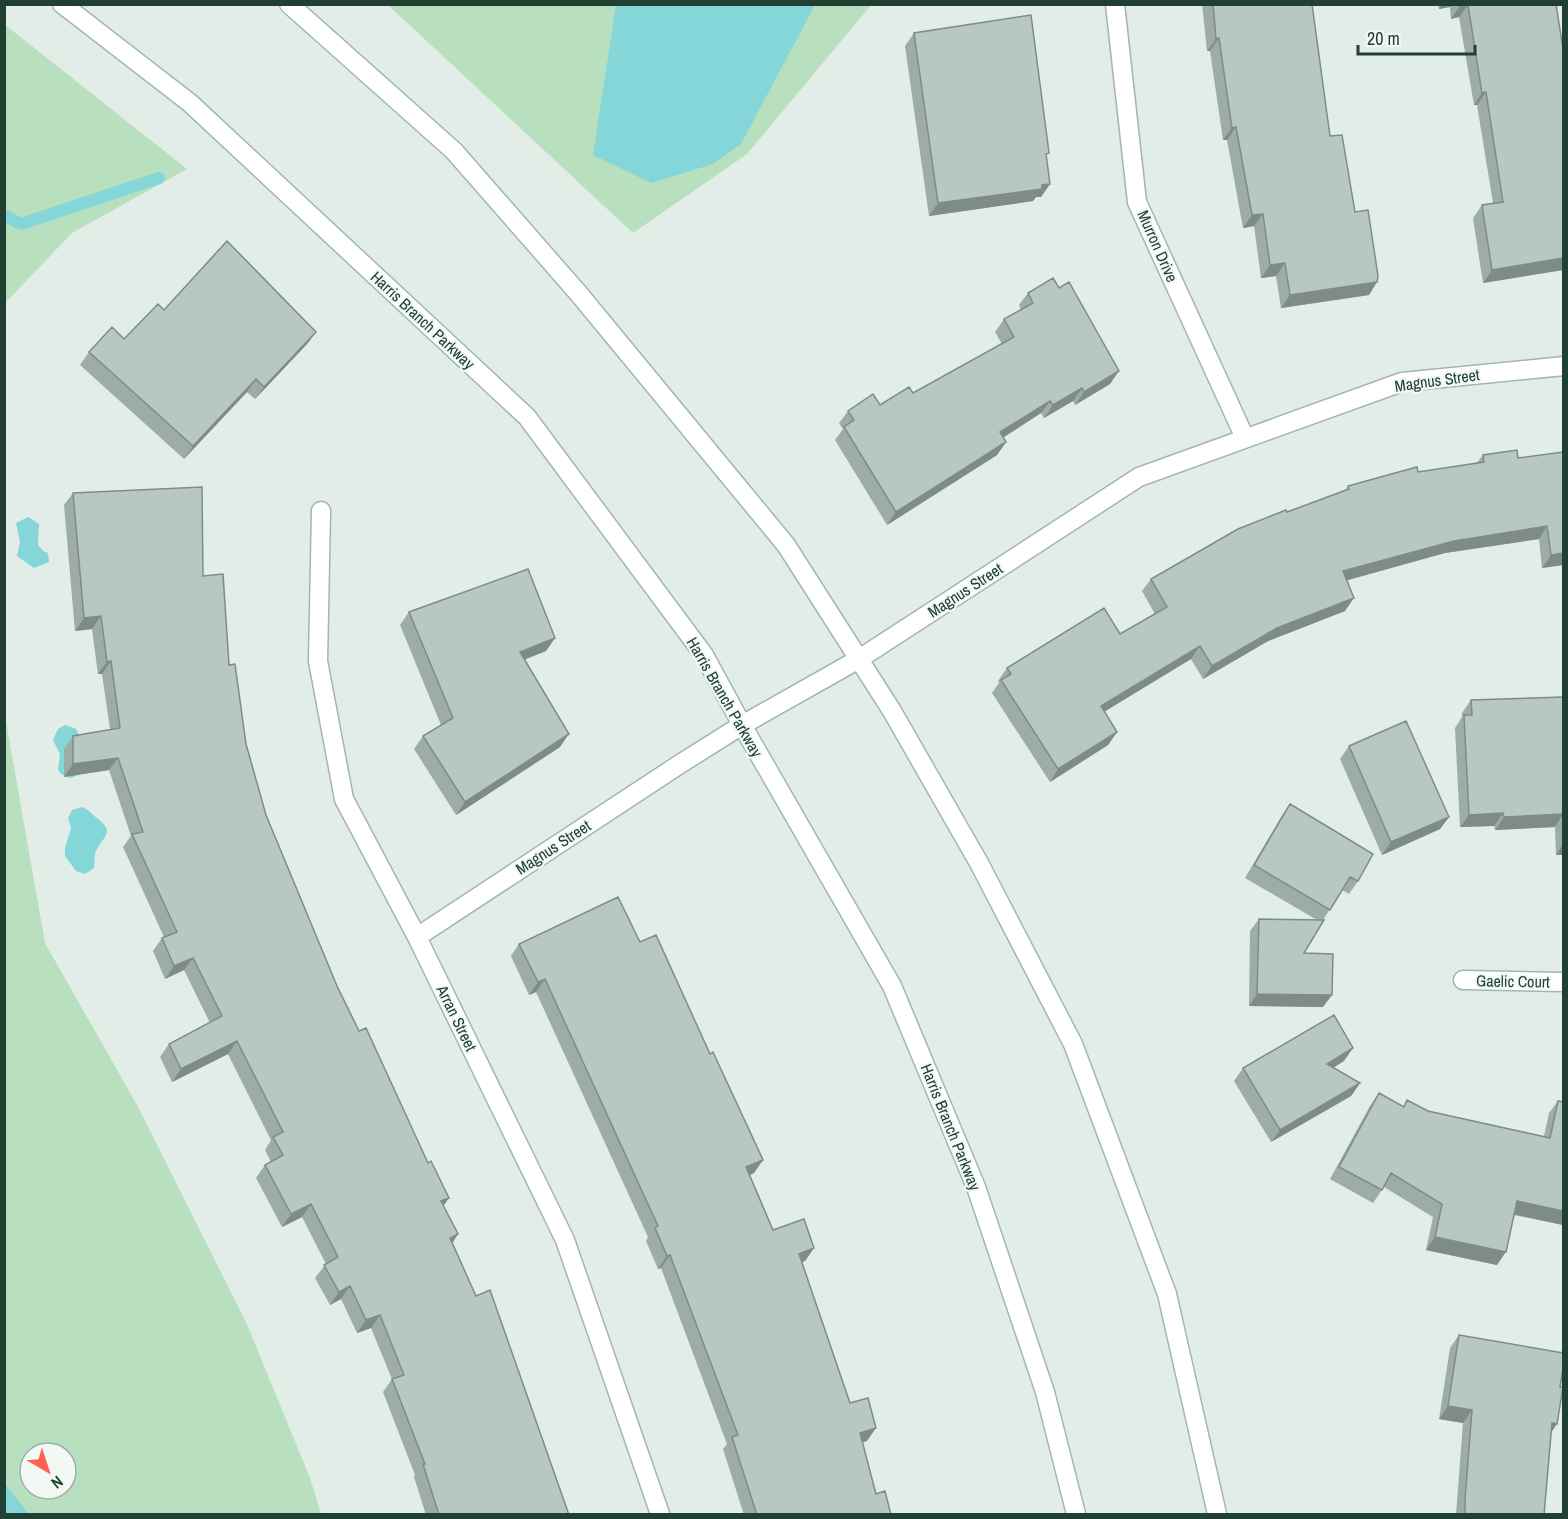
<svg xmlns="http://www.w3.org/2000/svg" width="1568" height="1519" font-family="'Archivo Narrow',sans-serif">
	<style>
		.green { fill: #b8e0be; fill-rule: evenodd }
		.water { fill: #84d6d8 }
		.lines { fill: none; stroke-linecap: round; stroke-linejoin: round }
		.stream { stroke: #84d6d8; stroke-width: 12 }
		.street-casing { stroke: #a3b6ad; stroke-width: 21 }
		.secondary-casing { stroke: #9ebaad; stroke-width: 21 }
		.street { stroke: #fff; stroke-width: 18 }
		.secondary { stroke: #fff; stroke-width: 18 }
		.wall { fill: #9daca4 }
		.shaded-wall { fill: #7f8c86 }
		.building { fill: #b6c8bf; stroke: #7f8c86; stroke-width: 1.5 }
		.labels { text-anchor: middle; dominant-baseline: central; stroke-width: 4.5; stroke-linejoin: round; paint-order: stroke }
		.street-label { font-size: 16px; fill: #204033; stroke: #f2f9f5 }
	</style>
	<rect width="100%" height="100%" fill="#e1ede6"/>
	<path class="green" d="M388,5H871L747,154L633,233Z
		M4,24L187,169L72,233L5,303Z
		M4,710L45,943L137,1105L246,1322L310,1478L321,1514H5ZM30,1453H66V1489H30Z"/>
	<path class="water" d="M616,5V4L815,5L741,144L713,164L651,183L593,155Z
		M28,517L39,524L38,545L43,551L48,553L49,562L34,568L17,556L20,542L16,523Z
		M65,725L76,729L80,737L83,773L71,778L61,774L58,770L60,754L53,740L58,729Z
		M82,807C89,809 91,814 97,818C118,834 100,837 95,854C94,858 95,863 94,868L85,874L76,871L65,856V848L71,828L68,818L72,810Z
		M4,1484H5L29,1514H5Z"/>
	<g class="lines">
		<path class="stream" d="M4,215L21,224L159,178"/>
		<g class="street-casing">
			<path id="street" d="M1115,4L1137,202L1245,438
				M321,511L318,661L344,799L417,937L565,1240L660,1514
				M417,937L680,764L742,725L859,659L1139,477L1402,382L1564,366
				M1463,980L1564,982"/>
		</g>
		<g class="secondary-casing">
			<path id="secondary" d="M62,4L190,103L527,417L704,655L742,725L892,986L976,1187L1045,1392L1076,1514
				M289,4L454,151L579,294L786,545L892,711L979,863L1073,1044L1167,1294L1217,1514"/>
		</g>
		<use href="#street" class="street"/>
		<use href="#secondary" class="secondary"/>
	</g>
	<path class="wall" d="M1202,4H1312L1330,136L1369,295L1281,308L1276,276L1261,278L1254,226L1243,228L1227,140H1223L1210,51H1207Z
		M1438,4H1556L1563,49V270L1483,283L1473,218L1482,205L1493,203L1477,105H1474L1459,17L1451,19L1450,7L1439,9Z
		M914,33L1046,158L1050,184L1041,197H1036L1033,201L929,216L905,46Z
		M1028,293L1110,384L1075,405L1073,401L1044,418L1041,413L1003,438L1006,442L997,455L887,525L835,440L843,429L839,423L848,411L880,405L913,393L1002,344L995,332L1004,319L1021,310L1019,305Z
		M164,310L316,332L307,344L255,399L247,392L184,459L80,365L89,352L124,339Z
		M1483,455L1518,458L1563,565L1542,568L1539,539L1445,553L1346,580L1345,611L1268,641L1203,679L1191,659L1104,712L1117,732L1108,745L1050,782L992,693L999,683L998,681L1007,668L1120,634L1155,614L1142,591L1151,579L1287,512L1345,490L1348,486L1418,472L1477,463Z
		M73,493L203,576L229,665L246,744L266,815L337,986L359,1031L428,1163L449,1198L443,1205L452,1243L569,1515H426L414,1477L415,1475L383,1392L392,1379L371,1328L357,1333L341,1299L330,1305L315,1278L326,1264L302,1217L282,1227L256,1178L265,1165L271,1162L265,1150L271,1140L228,1054L172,1082L160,1057L169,1044L210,1023L184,970L165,979L153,951L162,938L164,937L123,847L131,836L109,770L64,777V749L73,736L110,729L102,674H98L92,629L75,631L64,505Z
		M409,612L555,638L546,651L525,659L560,747L456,815L414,749L423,736L441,725L400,625Z
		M1563,697V855H1556L1555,827L1495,830L1494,826L1460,827L1455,728L1462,717V713L1471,700Z
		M1349,746L1449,817L1440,829L1382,855L1340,759Z
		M1290,804L1358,881L1349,894L1342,890L1323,920L1304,953L1323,1007L1249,1006L1250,931L1259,919L1317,920L1245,878L1281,817Z
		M519,944L754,1173L750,1175L773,1230L814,1248L805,1261L802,1262L850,1403L867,1441L862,1442L876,1494L891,1515H744L723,1449L727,1444L661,1268L658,1269L646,1241L648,1237L536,992L529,995L511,956Z
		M1344,1061L1333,1068L1360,1083L1351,1096L1271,1142L1234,1081L1243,1068Z
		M1379,1093L1403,1107L1407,1100L1428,1111L1544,1136L1549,1113L1558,1101L1563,1225L1514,1215L1497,1265L1426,1250L1433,1217L1384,1187L1373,1203L1330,1179L1370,1106Z
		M1459,1335L1551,1432L1544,1515H1456L1463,1423L1439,1419L1450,1348Z"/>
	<path class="shaded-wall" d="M1442,4H1452L1450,7L1439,9Z
		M1468,5L1459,17L1451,19L1460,6Z
		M1219,38L1210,51H1207L1216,39Z
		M1486,92L1477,105H1474L1482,93Z
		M1236,127L1227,140H1223L1232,128Z
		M1050,184L1041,197H1036L1033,201L929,216L938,203L1042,185Z
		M1263,214L1254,226L1243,228L1252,215Z
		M1563,258V270L1483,283L1492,270Z
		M1285,263L1276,276L1261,278L1270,265Z
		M1377,282L1369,295L1281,308L1290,295Z
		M316,332L307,344L255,399L264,387Z
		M1119,371L1110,384L1075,405L1084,392Z
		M256,379L247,392L184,459L193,446Z
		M1082,388L1073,401L1044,418L1053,405Z
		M1050,401L1041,413L991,445L1000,432Z
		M1006,442L997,455L887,525L896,512Z
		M1547,526L1539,539L1445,553L1334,584L1343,571L1454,541Z
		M1563,553V565L1542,568L1551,555Z
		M1354,598L1345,611L1268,641L1203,679L1212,666L1277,628Z
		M101,616L92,629L75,631L84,618Z
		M555,638L546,651L511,665L520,652Z
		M1200,646L1191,659L1092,719L1101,706Z
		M111,661L102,674H98L107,662Z
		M1117,732L1108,745L1050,782L1058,769Z
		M569,734L560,747L456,815L465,802Z
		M118,758L109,770L64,777L73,764Z
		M1503,813L1494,826L1460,827L1469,815Z
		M1563,814L1555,827L1495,830L1504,817Z
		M1449,817L1440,829L1382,855L1391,842Z
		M1563,844V855H1556Z
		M193,958L184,970L165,979L174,966Z
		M545,979L536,992L529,995L538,982Z
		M1257,994L1332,995L1323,1007L1249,1006Z
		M237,1041L228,1054L172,1082L181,1069Z
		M1353,1048L1344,1061L1318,1077L1327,1064Z
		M1360,1083L1351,1096L1271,1142L1280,1130Z
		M763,1160L754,1173L737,1180L746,1167Z
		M449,1198L440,1211L441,1201Z
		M1517,1201L1563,1211V1225L1508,1213Z
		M311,1204L302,1217L282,1227L291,1214Z
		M458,1234L450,1247V1238Z
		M1435,1237L1506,1252L1497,1265L1426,1250Z
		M814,1248L805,1261L790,1266L799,1254Z
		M670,1255L661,1268L658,1269L667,1256Z
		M350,1286L341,1299L330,1305L339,1292Z
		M380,1315L371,1328L357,1333L366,1320Z
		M1448,1406L1472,1410L1463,1423L1439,1419Z
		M1552,1423L1557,1424L1548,1437Z
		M876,1428L867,1441L851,1446L860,1433Z"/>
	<path class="building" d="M1213,4H1312L1330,136L1342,135L1355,212L1368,210L1378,276L1377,282L1290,295L1285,263L1270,265L1263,214L1252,215L1236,127L1232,128L1219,38L1216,39Z
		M1460,4H1556L1563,49V258L1492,270L1482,205L1503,202L1486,92L1482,93L1468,5L1460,6Z
		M1031,15L1049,153L1046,154L1050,184L1042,185V189L938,203L914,33Z
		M227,241L316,332L264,387L256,379L193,446L89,352L112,327L124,339L158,304L164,310Z
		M1053,278L1059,288L1069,282L1119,371L1084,392L1082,388L1053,405L1050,401L1000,432L1006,442L896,512L844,427L854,420L848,411L873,394L880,405L909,387L913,393L1014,337L1004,319L1033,303L1028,293Z
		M1517,450L1518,458L1563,452V553L1551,555L1547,526L1454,541L1343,571L1354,598L1277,628L1212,666L1200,646L1101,706L1117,732L1058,769L1001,680L1011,674L1007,668L1104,608L1120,634L1167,607L1151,579L1238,529L1286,510L1287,512L1349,489L1348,486L1417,467L1418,472L1484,462L1483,455Z
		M202,487L203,576L223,574L229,665L235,664L246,744L266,815L337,986L359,1031L366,1028L428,1163L431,1161L449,1198L441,1201L458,1234L450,1238L476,1296L490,1290L569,1515H439L423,1464H425L392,1379L404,1375L380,1315L366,1320L350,1286L339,1292L324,1265L338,1257L311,1204L291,1214L265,1165L283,1155L273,1137L283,1132L237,1041L181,1069L169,1044L222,1016L193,958L174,966L162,938L177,932L132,834L143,832L118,758L73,764V736L120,728L111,661L107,662L101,616L84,618L73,493Z
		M528,569L555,638L520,652L569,734L465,802L423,736L453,718L409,612Z
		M1563,697V814L1504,817L1503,813L1469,815L1464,715H1472L1471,700Z
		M1406,721L1449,817L1391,842L1349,746Z
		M1290,804L1373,854L1358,881L1350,877L1330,910L1254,865Z
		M618,897L640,942L656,935L710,1054L713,1052L763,1160L746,1167L773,1230L804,1219L814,1248L799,1254L850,1403L868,1398L876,1428L860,1433L876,1494L885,1491L891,1515H757L732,1437L738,1435L670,1255L667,1256L655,1228L658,1226L545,979L538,982L519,944Z
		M1259,919L1324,920L1304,953L1333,954L1332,995L1257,994Z
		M1334,1015L1353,1048L1327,1064L1360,1083L1280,1130L1243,1068Z
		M1379,1093L1404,1107L1407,1100L1428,1111L1550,1138L1558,1101L1563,1102V1211L1517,1201L1506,1252L1435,1237L1442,1204L1391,1173L1382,1190L1339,1167Z
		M1459,1335L1563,1353V1368L1560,1387H1563L1557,1424L1552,1423L1544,1515H1465V1499L1472,1410L1448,1406Z"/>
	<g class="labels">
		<g class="street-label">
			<text transform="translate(1158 246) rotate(66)">Murron Drive</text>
			<text transform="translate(423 320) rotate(43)">Harris Branch Parkway</text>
			<text transform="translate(1437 380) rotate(-8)">Magnus Street</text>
			<text transform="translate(965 590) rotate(-33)">Magnus Street</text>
			<text transform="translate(725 697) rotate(60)">Harris Branch Parkway</text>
			<text transform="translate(553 847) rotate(-33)">Magnus Street</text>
			<text transform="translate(1513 981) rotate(1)">Gaelic Court</text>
			<text transform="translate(457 1018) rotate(64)">Arran Street</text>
			<text transform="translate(951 1127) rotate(68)">Harris Branch Parkway</text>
		</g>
	</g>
	<rect width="1568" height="1519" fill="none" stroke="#204033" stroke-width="12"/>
	<g transform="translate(48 1471) rotate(141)"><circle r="28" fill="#f2f9f5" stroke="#9eafa7" stroke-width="1.5"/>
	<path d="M0-4.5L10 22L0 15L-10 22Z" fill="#ff624e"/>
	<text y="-9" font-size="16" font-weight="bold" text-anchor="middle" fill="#204033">N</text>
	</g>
	<path d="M1358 45v9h117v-9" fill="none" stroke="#204033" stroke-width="3"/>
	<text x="1367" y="45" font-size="18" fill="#204033" stroke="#f2f9f5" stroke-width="4.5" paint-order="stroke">20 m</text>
</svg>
